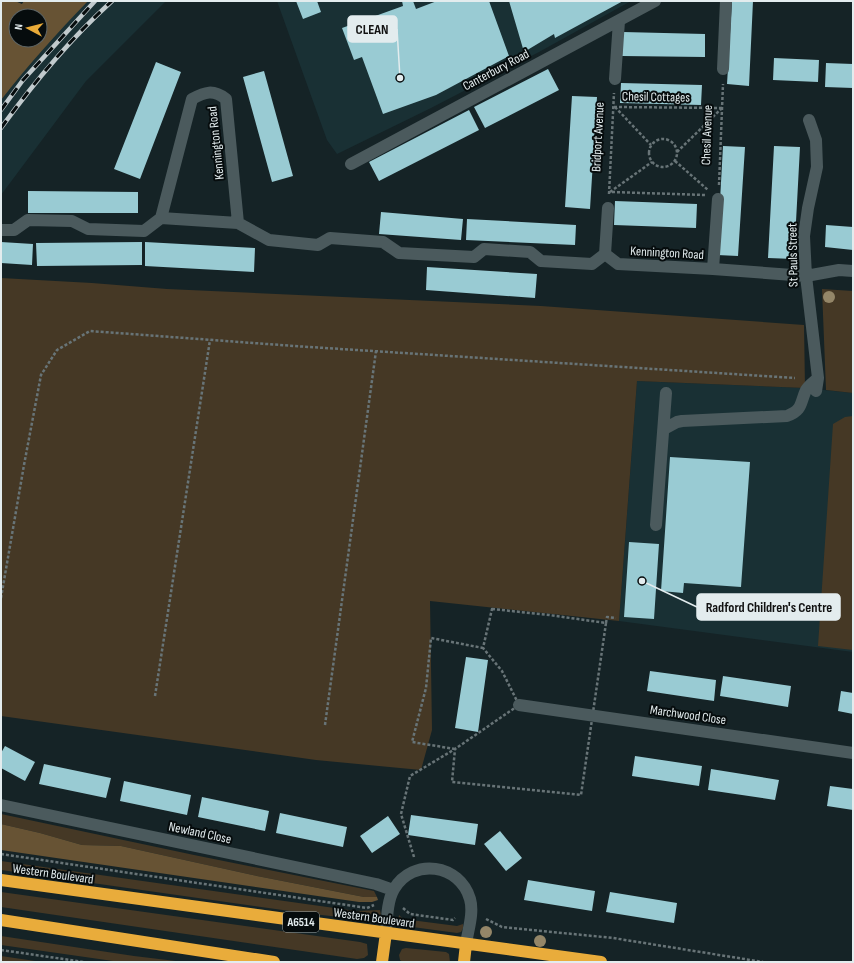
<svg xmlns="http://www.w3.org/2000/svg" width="854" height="963" font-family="'Sofia Sans Condensed',sans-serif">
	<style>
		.built { fill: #193034; fill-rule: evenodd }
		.green { fill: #453825 }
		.forest { fill: #675334; fill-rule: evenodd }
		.building { fill: #99cbd3 }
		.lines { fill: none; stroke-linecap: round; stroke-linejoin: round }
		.path { stroke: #687477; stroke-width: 2.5; stroke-dasharray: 3 2; stroke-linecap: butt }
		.minor { stroke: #4b5a5d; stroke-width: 12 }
		.highway { stroke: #e9ac3b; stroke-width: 12 }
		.rail-casing { stroke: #c1cacd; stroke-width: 4.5 }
		.rail { stroke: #060c0d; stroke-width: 3; stroke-dasharray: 9; stroke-linecap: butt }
		.tree { fill: #948668 }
		.labels { text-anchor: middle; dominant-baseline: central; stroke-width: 4; stroke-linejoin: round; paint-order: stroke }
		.shield { fill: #060c0d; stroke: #a1a9aa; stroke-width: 1 }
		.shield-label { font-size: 12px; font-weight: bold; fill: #e3ecee }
		.street-label { font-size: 13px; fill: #e3ecee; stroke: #060c0d }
		.leader { fill: none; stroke: #e3ecee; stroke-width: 1.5 }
		.callout-dot { fill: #e3ecee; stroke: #060c0d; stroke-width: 1.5 }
		.callout { fill: #e3ecee; stroke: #e3ecee; stroke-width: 1.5 }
		.callout-label { font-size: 14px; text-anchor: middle; font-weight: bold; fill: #111 }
	</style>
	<rect width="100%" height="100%" fill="#152326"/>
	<path class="built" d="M24,1H166L86,81L1,195V32ZM16,16H40V40H16Z
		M277,1H631L539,52L431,108L337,154L327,140Z
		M637,381L805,388L853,393V652L619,621Z"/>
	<path class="green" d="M1,278L92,283L167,289L541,306L804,325L805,388L637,381L619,621L430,601L432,730L421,770L316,760L1,716Z
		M822,289L853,291V393L826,390Z
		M853,416V650L818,646L833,424L845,417Z
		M1,814L194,855L374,891L377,897H364L257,876L121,846L82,845L40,833L1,824Z
		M1,861L356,911L380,910L381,915L375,921L304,913L1,870Z
		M1,892L360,942L367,944L368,955L364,958L357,959L1,907Z
		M399,915L403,919L457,926L463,924V928L461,932L457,933L405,926C401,923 398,920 399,915Z
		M1,936L134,956L184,962H120L1,945Z
		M406,948L446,952L449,954L450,962H403L400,960L399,955L402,949Z
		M1,956L42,962H1Z"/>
	<path class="forest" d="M1,1H15L22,4L24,1H88C57,33 28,65 1,100ZM16,16H40V40H16Z
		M1,824L40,833L82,845L121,846L257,876L364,897H377L378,900L372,902H359L1,850Z"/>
	<path class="building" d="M296,1H317L321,12L303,19Z
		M402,1H413L416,9L437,1H489L509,56L436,95L383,114L362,57L354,60L342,28L403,6Z
		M509,1H623L555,38L554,34L524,52Z
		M732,1H753L749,86L727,84Z
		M623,32L705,34V57L622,56Z
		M774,58L819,60L818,82L773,80Z
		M156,62L181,72L140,179L114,169Z
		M826,63L853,64V88L825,87Z
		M548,69L559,90L485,128L474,107Z
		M264,71L293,176L272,182L243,77Z
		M621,83L702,85L701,105L620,103Z
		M572,96L597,97L590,209L565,207Z
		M469,110L479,130L379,181L369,162Z
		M723,146L745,147L738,256L717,255Z
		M774,146L800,147L794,259L768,258Z
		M28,191L138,192V213H28Z
		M615,201L697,204L696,228L614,225Z
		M381,212L463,219L461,240L379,234Z
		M467,219L576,225L575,245L466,240Z
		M826,225L853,227V250L825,247Z
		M1,242L33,244L32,265L1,263Z
		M142,242V265L37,266L36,243Z
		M145,242L255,248L254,272L145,266Z
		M427,267L537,274L535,298L426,290Z
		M670,457L750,462L741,587L684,583L683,593L661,591Z
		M629,542L659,544L654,619L624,617Z
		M466,657L488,660L478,732L455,728Z
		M650,671L716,680L714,701L647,691Z
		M723,676L791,686L788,707L720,696Z
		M841,691L853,693V714L838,711Z
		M5,746L35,762L25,781L1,768V753Z
		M635,756L702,766L699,786L632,776Z
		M44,764L111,778L106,798L39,784Z
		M711,769L779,780L775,800L708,790Z
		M124,781L191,795L187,815L120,801Z
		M830,786L853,789V810L827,806Z
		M202,797L269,811L265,831L198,817Z
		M280,813L347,827L343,847L276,833Z
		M411,815L478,824L475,845L408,835Z
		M388,816L400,834L372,853L360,836Z
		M500,831L522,858L506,871L484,844Z
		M528,880L595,891L592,911L524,900Z
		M610,892L677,903L674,923L606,912Z"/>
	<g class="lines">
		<path class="path" d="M614,107L722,108
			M615,107L651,145
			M649 153a14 14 0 1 1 28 0a14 14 0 1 1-28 0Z
			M677,152L721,109
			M675,161L708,190
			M719,185L723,84
			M610,192L652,162
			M612,192L705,195
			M609,194L614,93
			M1,598L24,465L41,375L57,350L90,331L294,346L795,378
			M492,609L549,615L606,623L581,795L452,782L455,749L519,705L502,671L483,648Z
			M606,623L607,617L616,618
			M155,696L210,340
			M325,725L376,351
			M455,749L412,742L426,688L431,638L483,648
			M1,854L367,908L374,905
			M414,857L401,814L410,776L455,749
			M403,908L410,914L453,920L455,918
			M486,919L502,927L613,938L763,962
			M1,950L84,962"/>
		<path class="minor" d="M723,69L726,1
			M615,79L619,21
			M809,120L816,140L817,167L808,208L804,236L806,276L818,378L816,391
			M351,164L655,1
			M161,218L192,99C205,92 213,89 226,99L238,223
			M1,230H14L28,220L72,221L88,229L144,231L161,218L238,223L269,240L318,245L330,238L383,242L399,253L474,257L484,249L530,252L541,261L592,264L605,254L618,264L713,269L806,276L839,270L853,271
			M605,254L608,208
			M713,269L718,199
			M664,429L677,422L682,421L787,416C803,410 800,403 806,390C809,385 814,382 818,378
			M656,525L666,393
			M519,705L853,753
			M1,805L376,884L393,890
			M386,933C387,919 387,901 394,889C413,857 460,864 470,899C474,913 468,930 466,944"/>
		<path class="highway" d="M1,880L601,962
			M1,920L274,962
			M382,962L386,933
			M464,962L466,944"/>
		<g class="rail-casing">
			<path id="rail" d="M1,110L23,80L95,1
				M1,128C35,81 69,40 112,1"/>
		</g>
		<use href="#rail" class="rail"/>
	</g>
	<g class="tree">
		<circle cx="829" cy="297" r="6"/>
		<circle cx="486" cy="932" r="6"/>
		<circle cx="540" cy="941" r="6"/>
	</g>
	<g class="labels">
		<rect class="shield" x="283" y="912" width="36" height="20" rx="3"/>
		<g class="shield-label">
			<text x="301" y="922">A6514</text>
		</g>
		<g class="street-label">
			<text transform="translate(496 70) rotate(-28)">Canterbury Road</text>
			<text transform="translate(656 97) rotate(1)">Chesil Cottages</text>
			<text transform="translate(707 135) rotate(-88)">Chesil Avenue</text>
			<text transform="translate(598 137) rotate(-87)">Bridport Avenue</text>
			<text transform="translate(216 143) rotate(-96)">Kennington Road</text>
			<text transform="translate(667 253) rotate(3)">Kennington Road</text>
			<text transform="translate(793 255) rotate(-91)">St Pauls Street</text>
			<text transform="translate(688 715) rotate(8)">Marchwood Close</text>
			<text transform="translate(200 833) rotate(12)">Newland Close</text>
			<text transform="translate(53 874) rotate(8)">Western Boulevard</text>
			<text transform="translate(374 918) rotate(8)">Western Boulevard</text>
		</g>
	</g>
	<path class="leader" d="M400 78L397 29M642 581L697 607"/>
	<g class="callout-dot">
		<circle cx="400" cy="78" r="4"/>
		<circle cx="642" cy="581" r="4"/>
	</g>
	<g class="callout">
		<rect x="348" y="16" width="49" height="26" rx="4"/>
		<rect x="697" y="594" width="143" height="26" rx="4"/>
	</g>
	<g class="callout-label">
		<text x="372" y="34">CLEAN</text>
		<text x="769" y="612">Radford Children's Centre</text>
	</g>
	<rect width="854" height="963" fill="none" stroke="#e3ecee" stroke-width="4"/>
	<g transform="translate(28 28) rotate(277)"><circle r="19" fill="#060c0d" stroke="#5e6667"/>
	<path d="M0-3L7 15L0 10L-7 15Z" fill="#e9ab38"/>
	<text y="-6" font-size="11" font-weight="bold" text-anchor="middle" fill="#e3ecee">N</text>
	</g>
</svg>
